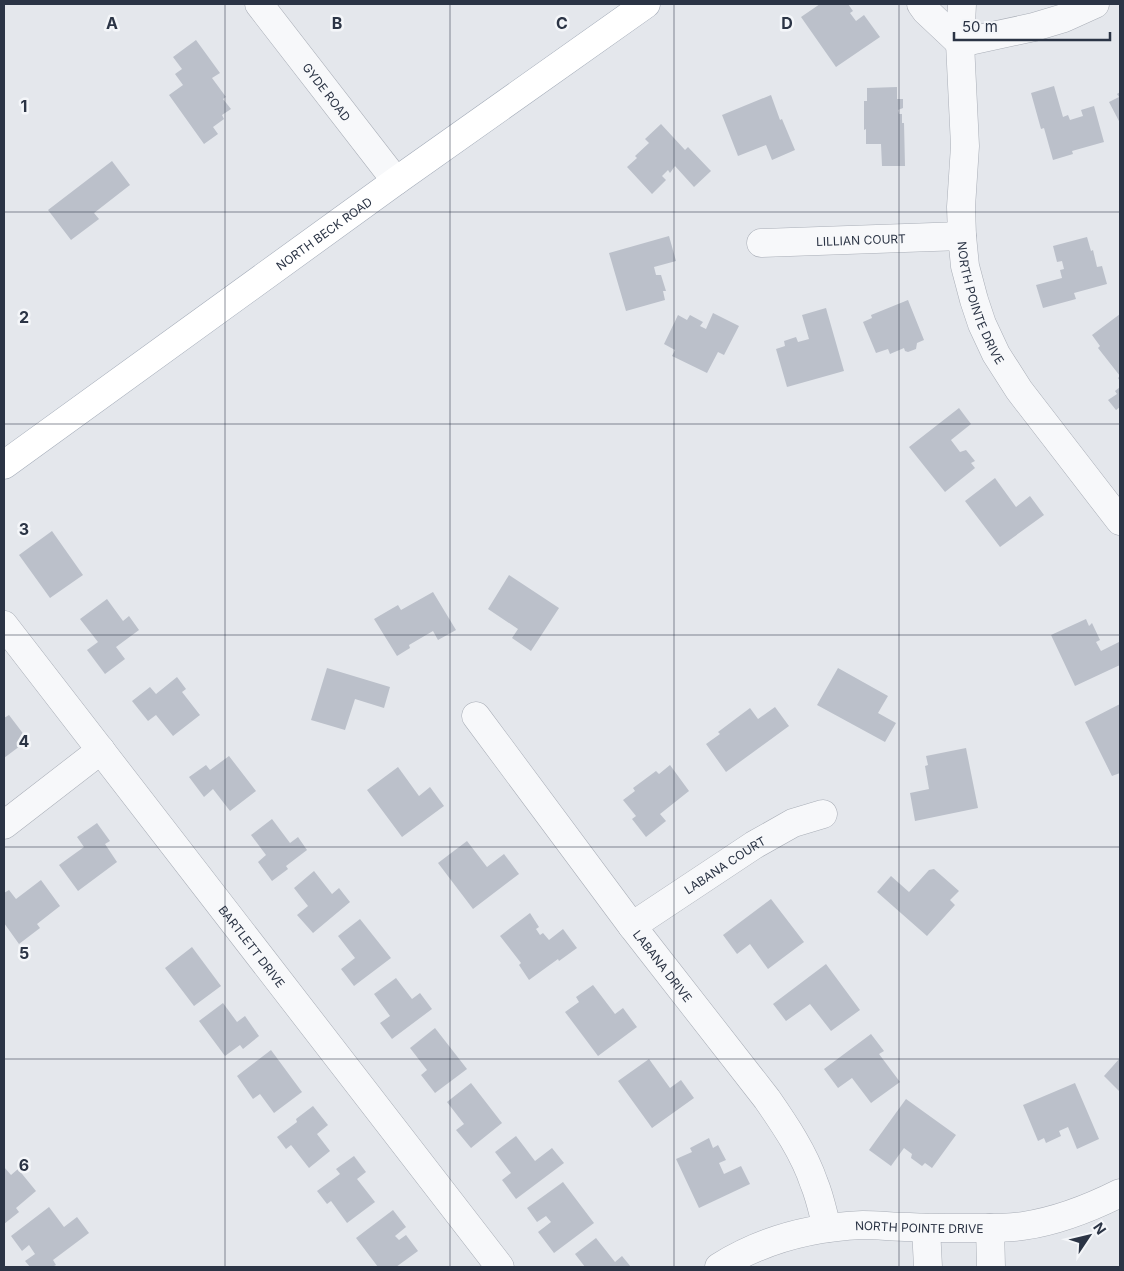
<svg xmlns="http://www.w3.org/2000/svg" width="1124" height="1271" font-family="Inter,sans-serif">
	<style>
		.building { fill: #bbc0ca }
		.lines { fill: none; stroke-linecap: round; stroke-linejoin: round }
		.minor-casing { stroke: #a9aeb7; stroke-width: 29 }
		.major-casing { stroke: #a3abb8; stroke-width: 29 }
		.minor { stroke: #f7f8fa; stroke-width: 28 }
		.major { stroke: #fff; stroke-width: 28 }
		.grid { fill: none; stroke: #2b3445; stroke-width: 1; stroke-opacity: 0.55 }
		.labels { text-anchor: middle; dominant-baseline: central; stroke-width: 5; stroke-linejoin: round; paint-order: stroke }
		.street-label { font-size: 12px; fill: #2b3445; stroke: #f4f6f9 }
		.grid-label { font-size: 16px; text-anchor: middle; font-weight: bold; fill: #2b3445; stroke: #f4f6f9; stroke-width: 5; stroke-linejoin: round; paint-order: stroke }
	</style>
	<rect width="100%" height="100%" fill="#e4e7ec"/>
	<path class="building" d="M820,4H848L853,11L850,13L856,21L864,15L880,37L836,67L801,17Z
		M196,40L220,73L212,78L226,97L223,99L231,109L222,115L224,119L213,127L218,134L204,144L169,95L183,85L175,74L182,69L173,57Z
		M1054,86L1063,117L1068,115L1070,120L1083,116L1081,110L1094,106L1104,142L1072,151L1073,154L1053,160L1044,128L1041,129L1031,93Z
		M897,87V99H903V108L898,110L899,114H902V123H904L905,166H882L881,144H866V129L864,130V101H867V88Z
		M1120,92V123L1109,102L1119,97L1117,94Z
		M771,95L780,120L782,119L795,150L772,160L766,145L738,156L722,115Z
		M661,124L685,150L688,147L711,171L694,187L675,166L670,173L668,170L662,176L666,180L652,194L627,167L637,158L635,156L649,143L645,139Z
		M112,161L130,185L94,213L99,219L71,240L48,210Z
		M669,236L676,261L654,267L656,275H661L666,291H663L665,300L626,311L609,253Z
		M1087,237L1091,251L1093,250L1097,267L1102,266L1107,284L1074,293L1076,299L1043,308L1036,285L1062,278L1060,270L1064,269L1062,261L1057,262L1053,246Z
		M908,300L924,340L917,343L916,349L908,352L905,351L904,348L890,354L888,349L876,353L863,322L872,318L871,315Z
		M826,308L844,371L787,387L776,349L785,346L784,341L796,337L798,342L809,339L802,315Z
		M713,313L739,326L724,355L718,352L707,373L672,356L675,350L664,344L678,315L687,320L690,315L703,322L700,326L706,329Z
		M1120,314V381L1118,378L1120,376L1098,348L1100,346L1092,335Z
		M1120,387V407L1116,410L1108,400L1117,394L1115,391Z
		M959,408L971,424L951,440L960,452L966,450L975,461L971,463L975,468L945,492L909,447Z
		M995,478L1016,507L1030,496L1044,515L1000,547L965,501Z
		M52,531L83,575L50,598L19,555Z
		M509,575L559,608L531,651L512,638L518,629L488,609Z
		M433,592L456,630L438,640L433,631L409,645L410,648L397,656L374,619L398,605L401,610Z
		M107,599L123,621L129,616L139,630L116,647L125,659L105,674L87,650L98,642L80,619Z
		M1086,619L1089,626L1092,623L1100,640L1096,642L1101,651L1119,642L1120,646V665L1075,686L1051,635Z
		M327,668L390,687L384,708L355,699L345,730L311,720Z
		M838,668L888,696L878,713L896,723L885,742L817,705Z
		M177,677L186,689L182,692L200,715L173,736L156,715L148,721L132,701L150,687L156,694Z
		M1120,704V773L1112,776L1085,722Z
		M775,707L789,726L726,772L706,744L720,734L718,732L750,708L758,719Z
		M9,715L28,740L4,758V718Z
		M966,748L978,808L915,821L910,793L929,789L925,766L928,765L926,756Z
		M229,756L256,791L230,811L213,789L204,797L189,777L206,765L210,770Z
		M670,765L689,791L660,814L666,821L646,837L632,819L636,816L623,800L635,791L633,788L656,771L659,774Z
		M398,767L419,796L430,787L444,806L402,837L367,790Z
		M272,819L290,843L298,837L307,850L286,866L288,869L272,881L258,862L266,855L251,835Z
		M97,823L110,841L105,844L117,862L78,891L59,865L84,847L77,837Z
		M467,841L487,867L504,854L519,874L473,909L438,863Z
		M934,869L959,891L950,900L955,905L927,936L877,892L891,876L909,892L929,870Z
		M314,871L332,894L339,888L350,902L313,933L297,915L308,906L294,888Z
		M41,880L60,906L37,924L40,928L19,944L4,923V893L9,890L16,899Z
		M771,899L804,942L768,969L750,944L737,954L723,935Z
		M530,913L539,927L536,929L540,935L543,933L549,940L563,929L577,948L559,961L558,959L529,980L519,965L521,963L500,936Z
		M360,919L391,958L354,986L341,969L355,958L338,936Z
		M192,947L221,986L194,1006L165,968Z
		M826,964L860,1010L831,1031L810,1004L786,1021L773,1004Z
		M396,978L412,999L420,993L432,1009L392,1039L380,1023L390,1016L374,994Z
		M593,985L615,1014L623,1008L637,1027L598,1056L565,1012L579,1002L576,997Z
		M223,1003L237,1022L245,1016L259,1036L243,1049L240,1045L225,1056L199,1021Z
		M435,1028L467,1069L435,1093L421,1075L427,1070L410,1048Z
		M871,1034L884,1051L879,1054L900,1082L871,1103L852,1078L838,1088L824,1069Z
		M271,1050L302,1092L274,1113L260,1094L253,1099L237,1076Z
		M1120,1058V1092L1104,1076Z
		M649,1059L670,1088L681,1080L694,1098L652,1128L618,1081Z
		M471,1083L502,1123L471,1148L456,1130L464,1124L447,1102Z
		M1075,1083L1099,1139L1077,1149L1068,1127L1059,1131L1061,1136L1046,1143L1044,1138L1038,1141L1023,1105Z
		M906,1099L956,1135L932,1168L925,1163L922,1166L911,1158L912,1154L904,1148L891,1166L869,1150Z
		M313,1106L328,1125L317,1134L330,1151L309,1168L291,1145L286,1149L277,1137L297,1122L296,1119Z
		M516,1136L535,1161L552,1148L564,1163L516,1199L502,1180L511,1173L495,1152Z
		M709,1138L713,1148L718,1145L726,1160L719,1163L724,1174L741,1166L750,1184L699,1208L676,1159L692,1152L690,1148Z
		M354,1156L366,1172L357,1179L375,1202L347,1223L331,1201L327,1204L317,1191L340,1174L336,1169Z
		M4,1167L11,1175L18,1169L36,1191L16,1208L19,1212L4,1224Z
		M563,1182L594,1223L554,1253L538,1232L551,1222L546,1216L537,1222L527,1208Z
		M49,1207L64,1227L77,1217L89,1233L53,1260L56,1265L52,1267H30L25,1261L35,1254L29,1245L22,1251L11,1236Z
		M393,1210L406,1227L395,1236L399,1240L406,1235L418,1251L396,1267H378L356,1238Z
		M596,1238L615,1262L622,1256L631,1267H585L575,1254Z"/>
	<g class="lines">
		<g class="minor-casing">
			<g id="minor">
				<path id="s1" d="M259,4L396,181"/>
				<path d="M921,4L926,11L960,43"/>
				<path id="s2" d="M962,4L960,43L965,146L961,207L962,236L965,266L974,300L982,324L996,354L1019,390L1120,521"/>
				<path d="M960,43L1034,27L1064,18L1095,4"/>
				<path id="s3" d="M761,243L962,236"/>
				<path id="s4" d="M4,625L500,1267"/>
				<path id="s5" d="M476,716L632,926L767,1099C785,1125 804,1153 814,1183C820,1197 823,1213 827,1228"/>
				<path d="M4,825L101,750"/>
				<path id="s6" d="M632,926L754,845L793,823L823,814"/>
				<path d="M926,1228L928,1267"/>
				<path d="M990,1228L991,1267"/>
				<path id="s7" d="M719,1267C762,1240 812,1227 863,1225C878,1225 894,1227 909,1227C927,1228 944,1228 962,1228C982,1228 1003,1229 1023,1226C1057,1221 1090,1208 1120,1193"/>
			</g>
		</g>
		<g class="major-casing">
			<g id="major">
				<path id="s8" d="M4,465L396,181L646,4"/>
			</g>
		</g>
		<use href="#minor" class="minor"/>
		<use href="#major" class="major"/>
	</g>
	<path class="grid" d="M225,4V1267M450,4V1267M674,4V1267M899,4V1267M4,212H1120M4,424H1120M4,635H1120M4,847H1120M4,1059H1120"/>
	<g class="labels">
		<g class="street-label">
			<text stroke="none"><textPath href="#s1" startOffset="111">GYDE ROAD</textPath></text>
			<text stroke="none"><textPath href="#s8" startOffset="395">NORTH BECK ROAD</textPath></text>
			<text stroke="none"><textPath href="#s3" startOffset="100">LILLIAN COURT</textPath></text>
			<text stroke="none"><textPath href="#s2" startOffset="302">NORTH POINTE DRIVE</textPath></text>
			<text stroke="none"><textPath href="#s6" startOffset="111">LABANA COURT</textPath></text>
			<text stroke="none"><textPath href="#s4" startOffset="406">BARTLETT DRIVE</textPath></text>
			<text stroke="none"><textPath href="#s5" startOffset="312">LABANA DRIVE</textPath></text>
			<text stroke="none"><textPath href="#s7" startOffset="208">NORTH POINTE DRIVE</textPath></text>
		</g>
	</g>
	<g class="grid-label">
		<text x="112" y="29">A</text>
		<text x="337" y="29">B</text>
		<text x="562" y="29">C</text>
		<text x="787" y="29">D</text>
		<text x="24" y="112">1</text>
		<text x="24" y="323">2</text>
		<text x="24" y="535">3</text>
		<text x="24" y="747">4</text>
		<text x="24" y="959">5</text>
		<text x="24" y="1171">6</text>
	</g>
	<rect width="1124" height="1271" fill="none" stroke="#2b3445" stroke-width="10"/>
	<g transform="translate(1089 1236) rotate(55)" stroke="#f4f6f9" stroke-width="4" paint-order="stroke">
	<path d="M0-4L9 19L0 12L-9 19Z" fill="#2b3445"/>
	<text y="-8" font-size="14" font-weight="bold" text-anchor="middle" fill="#2b3445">N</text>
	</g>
	<path d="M954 32v8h156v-8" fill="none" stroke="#2b3445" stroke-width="2.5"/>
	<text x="962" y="32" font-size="15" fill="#2b3445" stroke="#f4f6f9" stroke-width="4" paint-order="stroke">50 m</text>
</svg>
